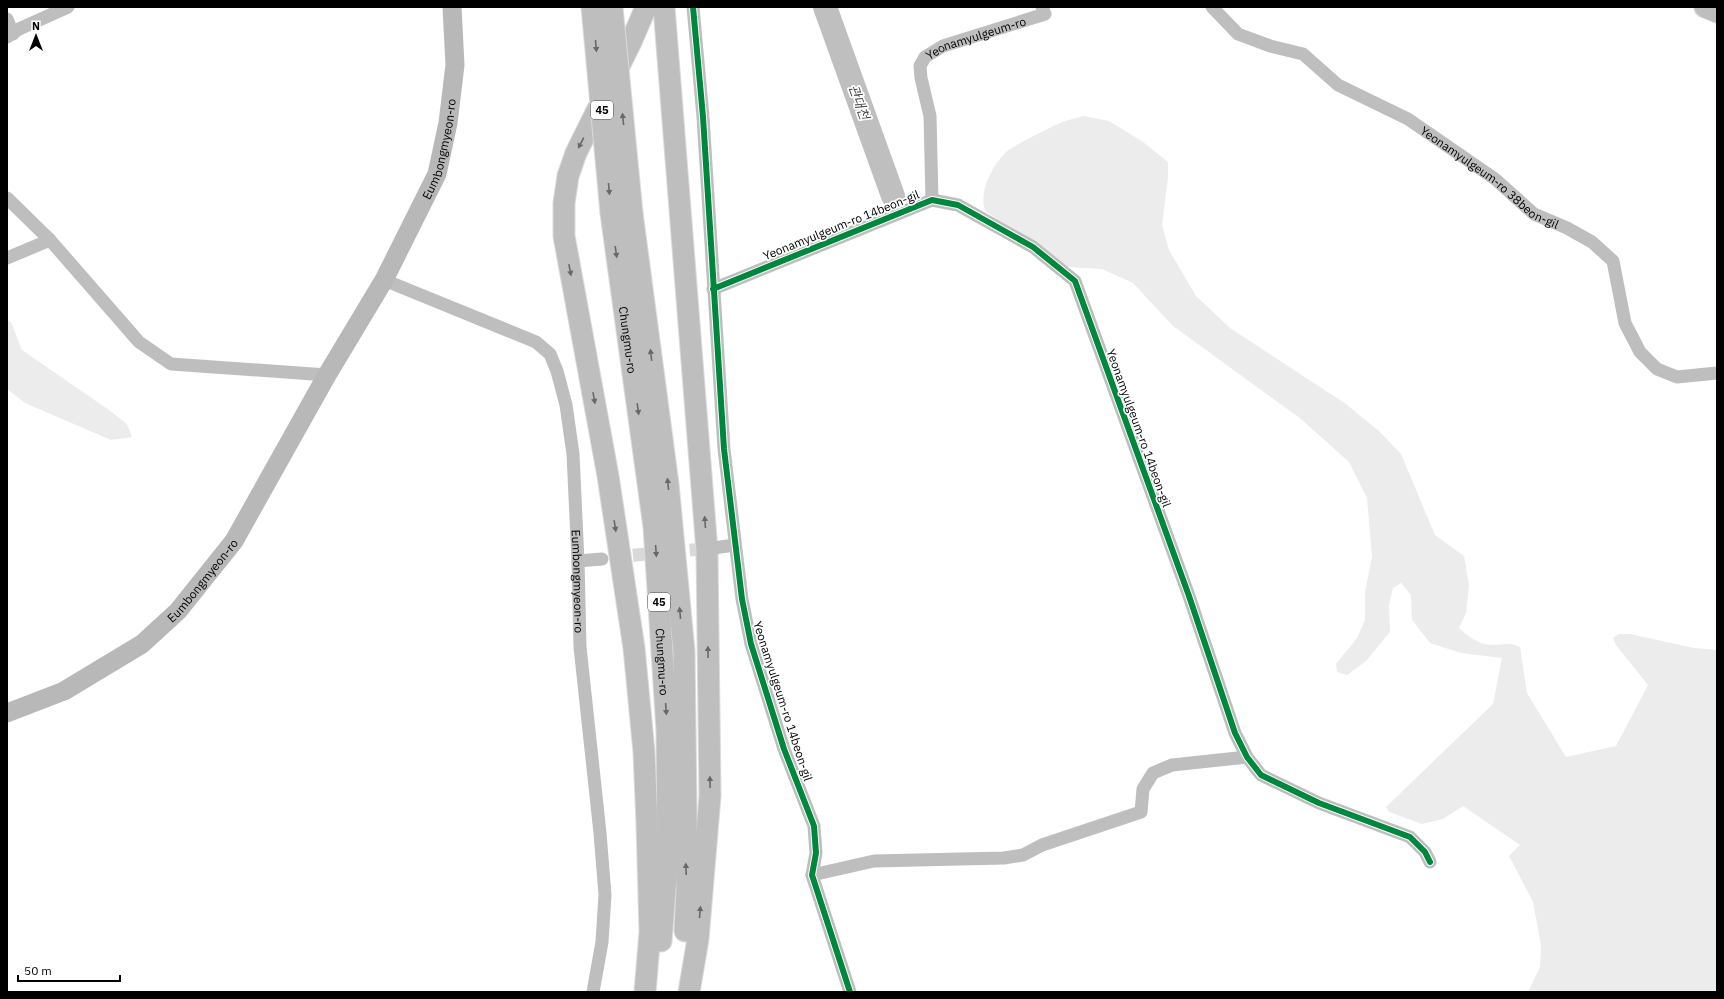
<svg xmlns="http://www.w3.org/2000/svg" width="1724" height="999" font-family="'IBM Plex Sans','Noto Sans KR',sans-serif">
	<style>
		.green { fill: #ececec }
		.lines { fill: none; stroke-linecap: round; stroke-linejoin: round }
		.river { stroke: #bfbfbf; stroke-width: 24 }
		.street-tunnel { stroke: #d9d9d9; stroke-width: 13; stroke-dasharray: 13 6; stroke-linecap: butt }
		.primary-casing { stroke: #dbdbdb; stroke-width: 23 }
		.street { stroke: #bebebe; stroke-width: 13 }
		.secondary { stroke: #b8b8b8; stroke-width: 19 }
		.primary { stroke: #bebebe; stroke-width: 21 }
		.primary-bridge-casing { stroke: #dbdbdb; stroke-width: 23; stroke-linecap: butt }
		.primary-bridge { stroke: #bebebe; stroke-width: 21 }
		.cycleway-casing { stroke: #fff; stroke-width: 8 }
		.cycleway { stroke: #00873e; stroke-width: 6 }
		.oneway { fill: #686868 }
		.labels { text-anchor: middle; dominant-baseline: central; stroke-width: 3.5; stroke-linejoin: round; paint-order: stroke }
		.shield { fill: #fff; stroke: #4c4c4c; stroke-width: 1 }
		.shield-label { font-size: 11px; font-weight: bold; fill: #000 }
		.street-label { font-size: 12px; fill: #000; stroke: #fff }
		.water-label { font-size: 13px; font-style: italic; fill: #444; stroke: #fff }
	</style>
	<rect width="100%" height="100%" fill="#fff"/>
	<path class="green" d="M1084,116L1109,121L1143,142L1168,162V177L1162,225L1169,250L1196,296L1230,328L1346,404L1380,432L1401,454L1435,535L1464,556L1469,585L1466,613L1459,628C1468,636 1479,645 1492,645C1505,645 1507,641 1520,647L1527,693L1566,757L1616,746L1648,685L1616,645L1613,638L1619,634H1630L1694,648L1717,650V992H1528L1540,967L1541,945L1533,902L1509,856L1520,845L1463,806L1443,819L1422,824L1389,812L1386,807L1493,704L1502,658L1461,653L1430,643L1412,620L1411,595L1401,583L1393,588L1389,605L1390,632L1366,661L1347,675L1337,672L1336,664L1357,638L1365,620V592L1372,557L1367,498L1349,462L1301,419L1173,326L1133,283L1102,269L1068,267L985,211C979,191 991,168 1005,153C1010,147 1057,124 1065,121C1071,119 1078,118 1084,116Z
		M7,320L11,322L22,350L109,410L127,424L132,437L111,440L25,403L7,389Z"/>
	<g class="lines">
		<path class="river" d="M825,7L893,196"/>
		<path class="street-tunnel" d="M614,557L713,548"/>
		<g class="primary-casing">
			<g id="primary">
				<path d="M664,7L707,551L710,796L698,939L689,992"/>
				<path d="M1705,7L1717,12"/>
				<path id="s5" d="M611,213L654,527L667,730L668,852L661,941"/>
				<path d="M632,213L668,484L684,651L687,889L685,931"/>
				<path d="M645,992L650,932L647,824L644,752L634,648L608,476L564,236V203L568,176L576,153L631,42L646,7"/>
			</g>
		</g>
		<g class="street">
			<path d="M693,7L703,117L724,449L742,599L751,644L784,749L814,826L816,853L812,875L850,992"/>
			<path id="s1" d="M1212,7L1238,34L1270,46L1303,54L1338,85L1408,119L1495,179L1534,214L1567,228L1592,242L1613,261L1625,323L1640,352L1657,369L1677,377L1717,373"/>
			<path d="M7,19L13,34"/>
			<path d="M7,37L19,29L68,7"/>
			<path d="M7,198L50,240"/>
			<path id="s2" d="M932,200L930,116L921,78L920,66L925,57L943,46L1045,14L1042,7"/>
			<path d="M7,258L50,240L139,342L171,364L327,375"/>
			<path id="s3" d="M384,280L536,342L550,354L557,371L566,405L573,454L578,561L580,647L600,833L605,895L602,942L593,992"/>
			<path d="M713,289L932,200L958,205L1033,247L1075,281L1189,596L1235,733L1247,757L1261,775L1319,803L1410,837L1425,852L1430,862"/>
			<path d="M713,548L735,545"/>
			<path d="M578,561L602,559"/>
			<path d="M812,875L874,861L1004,858L1023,855L1042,845L1141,812L1143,789L1153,773L1172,765L1247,757"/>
		</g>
		<path class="secondary" id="s4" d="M7,713L64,691L142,644L178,611L234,541L327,375L384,280L437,174L448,123L455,65L452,7"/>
		<use href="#primary" class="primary"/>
		<g class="primary-bridge-casing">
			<path id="primary-bridge" d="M592,7L611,213
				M612,7L632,213"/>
		</g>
		<use href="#primary-bridge" class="primary-bridge"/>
		<g class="cycleway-casing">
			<path id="cycleway" d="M693,7L703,117L724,449L742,599L751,644L784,749L814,826L816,853L812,875L850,992
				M713,289L932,200L958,205L1033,247L1075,281L1189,596L1235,733L1247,757L1261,775L1319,803L1410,837L1425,852L1430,862"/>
		</g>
		<use href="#cycleway" class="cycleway"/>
	</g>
	<defs><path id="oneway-solid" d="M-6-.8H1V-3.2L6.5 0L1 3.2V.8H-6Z"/></defs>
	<g class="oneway">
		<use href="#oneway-solid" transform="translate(596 46) rotate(85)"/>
		<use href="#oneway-solid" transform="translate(623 119) rotate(-96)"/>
		<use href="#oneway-solid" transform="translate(581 143) rotate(117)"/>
		<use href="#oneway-solid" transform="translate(609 189) rotate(85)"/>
		<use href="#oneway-solid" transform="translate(616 252) rotate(82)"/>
		<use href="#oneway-solid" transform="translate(570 270) rotate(79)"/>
		<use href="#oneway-solid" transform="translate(651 355) rotate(-97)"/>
		<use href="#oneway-solid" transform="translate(594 398) rotate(80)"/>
		<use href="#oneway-solid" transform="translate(638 409) rotate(82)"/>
		<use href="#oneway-solid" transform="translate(668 484) rotate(-96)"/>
		<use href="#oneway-solid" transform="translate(705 522) rotate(-94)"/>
		<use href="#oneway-solid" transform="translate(615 526) rotate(81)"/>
		<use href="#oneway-solid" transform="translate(656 551) rotate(86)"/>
		<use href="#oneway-solid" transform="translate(680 613) rotate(-95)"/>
		<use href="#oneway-solid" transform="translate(708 652) rotate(-91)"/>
		<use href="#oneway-solid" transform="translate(666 709) rotate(86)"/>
		<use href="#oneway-solid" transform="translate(710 782) rotate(-91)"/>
		<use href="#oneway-solid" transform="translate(686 869) rotate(-92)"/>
		<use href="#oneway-solid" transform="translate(700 912) rotate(-85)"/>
	</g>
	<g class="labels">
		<g class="shield">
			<rect x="591" y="101" width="22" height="18" rx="3"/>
			<rect x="648" y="593" width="22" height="18" rx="3"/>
		</g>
		<g class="shield-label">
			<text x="602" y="110">45</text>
			<text x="659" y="602">45</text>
		</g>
		<g class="street-label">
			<text stroke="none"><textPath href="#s2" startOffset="200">Yeonamyulgeum-ro</textPath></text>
			<text stroke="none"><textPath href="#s4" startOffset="735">Eumbongmyeon-ro</textPath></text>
			<text stroke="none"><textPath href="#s1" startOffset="331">Yeonamyulgeum-ro 38beon-gil</textPath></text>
			<text transform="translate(841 225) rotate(-22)">Yeonamyulgeum-ro 14beon-gil</text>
			<text stroke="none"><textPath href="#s5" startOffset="128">Chungmu-ro</textPath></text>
			<text transform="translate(1139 428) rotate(70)">Yeonamyulgeum-ro 14beon-gil</text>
			<text stroke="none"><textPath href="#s4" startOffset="240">Eumbongmyeon-ro</textPath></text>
			<text stroke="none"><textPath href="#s3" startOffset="413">Eumbongmyeon-ro</textPath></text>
			<text stroke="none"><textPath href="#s5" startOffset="452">Chungmu-ro</textPath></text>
			<text transform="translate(783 701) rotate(72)">Yeonamyulgeum-ro 14beon-gil</text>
		</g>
		<g class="water-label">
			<text transform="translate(859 102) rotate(70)">관대천</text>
		</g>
	</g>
	<rect width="1724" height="999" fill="none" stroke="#000000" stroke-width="16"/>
	<g transform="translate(36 36)" stroke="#ffffff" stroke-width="3" paint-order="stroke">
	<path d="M0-3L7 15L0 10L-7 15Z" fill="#000000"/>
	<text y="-6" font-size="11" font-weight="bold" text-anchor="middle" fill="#000000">N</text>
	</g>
	<path d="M18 975v6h102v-6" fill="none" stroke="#000000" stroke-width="2"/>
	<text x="24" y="975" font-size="12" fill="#000000" stroke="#ffffff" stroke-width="3" paint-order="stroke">50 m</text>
</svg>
